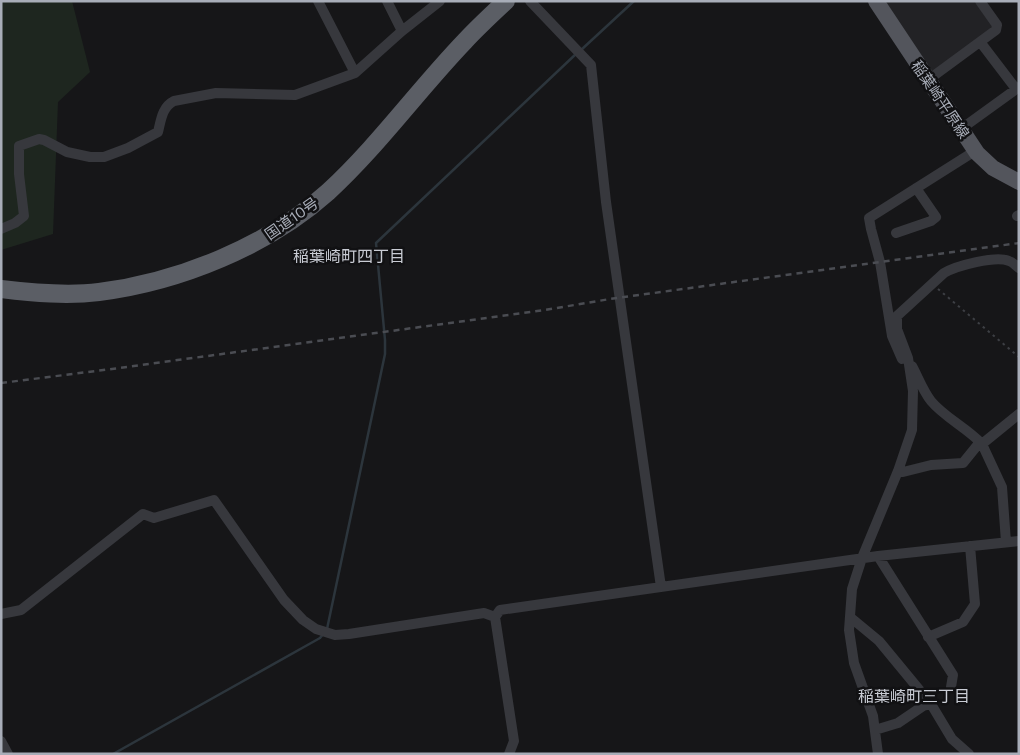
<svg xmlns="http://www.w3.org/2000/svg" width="1020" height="755" font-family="Commissioner,'Noto Sans JP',sans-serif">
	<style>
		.built { fill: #222225 }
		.green { fill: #1e261f }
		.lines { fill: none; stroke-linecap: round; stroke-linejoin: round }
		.stream { stroke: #2c353c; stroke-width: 2.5 }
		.path { stroke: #3d3f44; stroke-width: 2; stroke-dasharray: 2.5 4; stroke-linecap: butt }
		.minor { stroke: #37383d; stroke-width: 10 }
		.primary { stroke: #53555c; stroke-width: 16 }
		.trunk { stroke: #5b5e65; stroke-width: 18 }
		.rail { stroke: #4a4c52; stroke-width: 2.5; stroke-dasharray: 6 5; stroke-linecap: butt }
		.labels { text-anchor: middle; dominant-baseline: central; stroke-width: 5; stroke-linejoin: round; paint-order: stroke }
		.street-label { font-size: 15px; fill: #a8adb8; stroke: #111113 }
		.neighbourhood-label { font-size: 16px; fill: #c9ccd4; stroke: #111113 }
	</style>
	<rect width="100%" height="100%" fill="#161618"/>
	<path class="built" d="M885,1H974L992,25V30L935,71L931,70Z"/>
	<path class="green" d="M1,1H72L90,72L58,102L53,234L1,250Z"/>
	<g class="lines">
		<path class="stream" d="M581,50L634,1
			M327,629L385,354V340L376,243L577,53
			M113,754L320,638L324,633"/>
		<path class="path" d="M938,289L1019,357"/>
		<path class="minor" d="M318,1L355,73
			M387,1L402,31
			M530,1L591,65L606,202L661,587
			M981,43L1016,89
			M928,80L996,30L997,25L980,1
			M961,129L1019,87
			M1017,216L1019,215
			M1,229L15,223L24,216L19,174V146L39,139L44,140L67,152L90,157H104L128,148L158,132C161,120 162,107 174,101L216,93L295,95L355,73L402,31L440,1
			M896,233L931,221L936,217L916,188
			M902,359L892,336L880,262L871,229L869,218L975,151
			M912,366C918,377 923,391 931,401C944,417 967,428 982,444L1019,414
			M982,444L1002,487L1006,542
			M898,471L903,472L931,465L963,463L980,442
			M878,556L953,675L951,687
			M1,614L21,610L143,514L154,518L214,500L284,600L303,620L316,629L335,635L349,634L484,613L495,617
			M850,617L879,641L931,704L923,706L898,723L875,730
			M928,637L963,622L975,604L970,546
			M931,704L952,739L969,754
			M1,741L8,754
			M509,754L514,741L495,617L500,610L878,556L1019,541
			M878,754L873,716L854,663L849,630L852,589L862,558L898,471L912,430L913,391L908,358L897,329V316L944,273C956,266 996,255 1009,261C1013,262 1016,266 1019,268"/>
		<path class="primary" d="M876,1L977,153L993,168L1019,182"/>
		<path class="trunk" d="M1,289C34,293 67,296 99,292C179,282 268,246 328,192C378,146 418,90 465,41C478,27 492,14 506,1"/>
		<path class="rail" d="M1,383L112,369L545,310L610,299L1019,243"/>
	</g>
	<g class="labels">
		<g class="street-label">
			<text transform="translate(941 99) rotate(56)">稲葉崎平原線</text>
			<text transform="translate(291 218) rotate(-35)">国道10号</text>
		</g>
		<g class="neighbourhood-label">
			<text x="349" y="255">稲葉崎町四丁目</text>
			<text x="914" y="695">稲葉崎町三丁目</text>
		</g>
	</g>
	<rect width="1020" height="755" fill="none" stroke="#a8adb8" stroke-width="5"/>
</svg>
